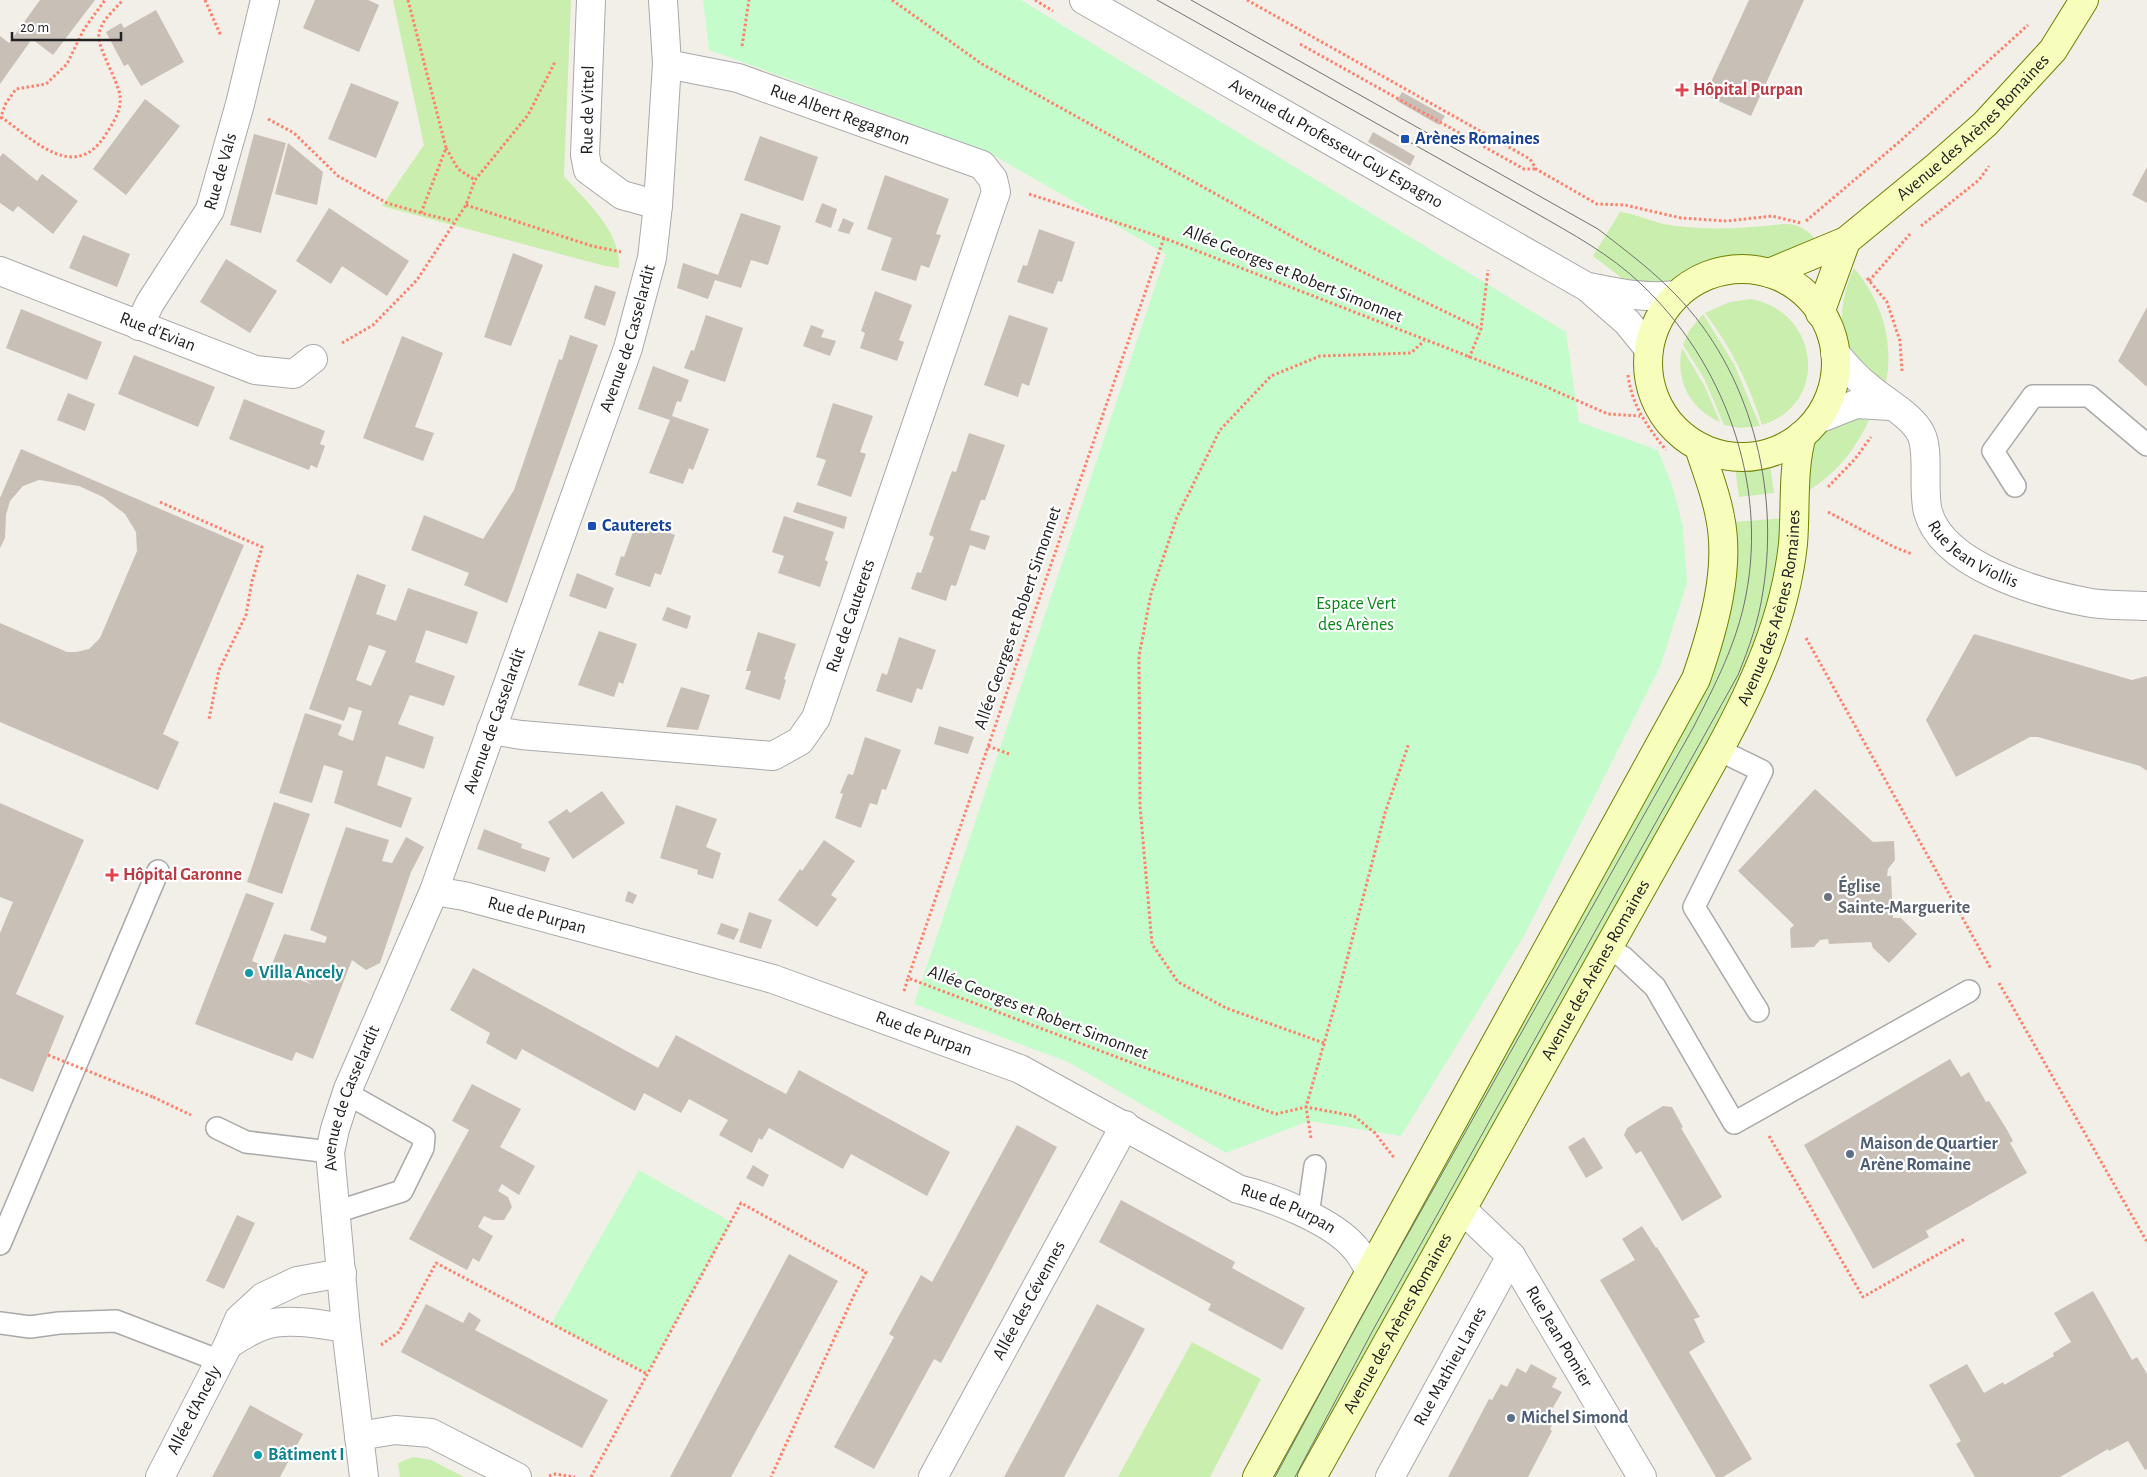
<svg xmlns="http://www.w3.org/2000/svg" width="2147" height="1477" font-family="'Alegreya Sans',sans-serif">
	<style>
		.grass { fill: #caeead }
		.park { fill: #c5fccc }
		.building { fill: #c8bfb7; fill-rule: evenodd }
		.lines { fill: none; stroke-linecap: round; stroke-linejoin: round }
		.service-casing { stroke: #a9a9a9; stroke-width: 24 }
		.minor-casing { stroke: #a9a9a9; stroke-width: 30 }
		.tertiary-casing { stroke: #a9a9a9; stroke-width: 30 }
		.secondary-casing { stroke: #6e8100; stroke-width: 30 }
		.path { stroke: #ff816c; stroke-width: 3; stroke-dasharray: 2.5 2.5; stroke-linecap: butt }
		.service { stroke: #fff; stroke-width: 21 }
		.minor { stroke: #fff; stroke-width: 28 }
		.tertiary { stroke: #fff; stroke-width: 28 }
		.secondary { stroke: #f7fdbb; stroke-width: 28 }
		.tram { stroke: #707070; stroke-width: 1 }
		.path-bridge { stroke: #ff816c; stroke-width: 3; stroke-dasharray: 2.5 2.5; stroke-linecap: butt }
		.health-dot { fill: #e0444e; stroke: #fff; stroke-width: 2 }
		.transit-dot { fill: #1a4fb4; stroke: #fff; stroke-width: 2 }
		.worship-dot { fill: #6b7280; stroke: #fff; stroke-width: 2 }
		.culture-dot { fill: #0f9aa8; stroke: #fff; stroke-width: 2 }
		.service-dot { fill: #5c6f8a; stroke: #fff; stroke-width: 2 }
		.labels { text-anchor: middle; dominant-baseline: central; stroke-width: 4.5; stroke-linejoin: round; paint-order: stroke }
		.health-label { font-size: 18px; font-weight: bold; fill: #be3a42; stroke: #fff; text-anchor: start }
		.street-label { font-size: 18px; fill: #222; stroke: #fff }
		.transit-label { font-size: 18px; font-weight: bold; fill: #164399; stroke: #fff; text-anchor: start }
		.park-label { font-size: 18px; fill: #068916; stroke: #fff }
		.worship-label { font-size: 18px; font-weight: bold; fill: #5b616d; stroke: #fff; text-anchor: start }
		.culture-label { font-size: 18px; font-weight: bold; fill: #0d838f; stroke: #fff; text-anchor: start }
		.service-label { font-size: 18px; font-weight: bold; fill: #4e5e75; stroke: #fff; text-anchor: start }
	</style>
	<rect width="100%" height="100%" fill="#f2efe8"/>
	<path class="grass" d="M393,0H571L564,176C586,202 621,230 619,268L605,266L382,206L424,145Z
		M1620,212C1637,214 1652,222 1669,225C1707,231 1746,228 1784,224C1796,223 1807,229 1814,238L1799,249L1770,258L1725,261L1666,282L1654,283L1627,282L1593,256Z
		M1854,268C1882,301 1894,341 1886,383C1837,360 1833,314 1854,268Z
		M1751,299C1820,312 1830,404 1762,425C1749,384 1731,347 1705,313L1730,302Z
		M1703,314L1734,364L1760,426L1739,428L1724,425L1704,378L1683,345L1689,331Z
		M1682,348L1705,387L1720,422C1690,409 1675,380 1682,348Z
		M1854,418L1869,420C1855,450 1837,473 1808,491C1812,445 1807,435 1854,418Z
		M1770,465L1774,493L1739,497L1735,467Z
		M1786,518L1780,570L1743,685L1301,1477H1264L1722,640L1729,617L1727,609L1732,522Z
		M1192,1342L1261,1379L1210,1477H1118Z
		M413,1457L431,1460L464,1477H400L398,1463Z"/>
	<path class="park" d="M703,0H1021L1566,332L1579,422L1658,450L1673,488L1683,527L1687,583L1660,667L1524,936L1401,1136L1309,1121L1226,1153L1068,1062L914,1004L1166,254L984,150L709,50Z
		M639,1170L731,1222L647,1374L551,1324Z"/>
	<path class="building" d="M40,0H95L53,55L32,39L0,84V36L9,43Z
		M315,0H368L379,5L359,52L303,28Z
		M1749,0H1804L1751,116L1705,95Z
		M156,10L184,62L141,86L128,64L124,66L106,32L121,23L124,28Z
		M351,83L399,102L376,158L328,139Z
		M1402,92L1445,116L1439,125L1397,101Z
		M145,99L180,126L126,195L93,169Z
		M1373,132L1415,156L1410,166L1368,142Z
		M254,134L286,143L261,233L230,225Z
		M760,136L818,157L803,201L744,180Z
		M288,143L323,172L317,205L275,194Z
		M3,153L37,181L42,174L78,201L53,234L18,206L13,212L0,203V157Z
		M2147,167V203L2132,195Z
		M885,175L949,199L936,234L941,235L929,268L921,265L916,281L881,270L892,238L867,229Z
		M822,203L837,209L831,228L815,222Z
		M329,208L409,261L387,296L342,266L331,284L296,261Z
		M741,213L781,226L768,265L751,260L741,288L715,280L708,299L677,288L683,263L718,275Z
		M843,218L854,223L849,234L838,231Z
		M1039,229L1075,242L1062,282L1058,281L1053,294L1017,282L1023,265L1027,266Z
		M83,235L130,254L117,287L69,268Z
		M513,253L543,265L511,346L484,337Z
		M226,259L277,291L250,333L200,302Z
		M595,285L616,292L605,326L584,318Z
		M875,291L912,305L899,340L904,342L897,361L860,348L865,333L861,331Z
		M2147,307V387L2118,361Z
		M21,309L102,342L87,380L6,348Z
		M706,315L743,328L725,382L684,368L691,350L694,351Z
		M1009,315L1048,328L1029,386L1022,383L1018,397L984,385Z
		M811,325L824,330L821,337L836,341L830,356L803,346Z
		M570,335L598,345L507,603L464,585L469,573L411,550L424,515L483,539L514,490L559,359L562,360Z
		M402,336L443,353L415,427L434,433L423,461L363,438Z
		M134,355L215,387L198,427L118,394Z
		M653,366L689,380L681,402L677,401L672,416L709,429L693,470L689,468L683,484L649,473L670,420L638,409Z
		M68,393L95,404L85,431L57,420Z
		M244,399L325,431L320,444L325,446L317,468L311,465L309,470L229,439Z
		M833,403L873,416L860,452L866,454L851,497L817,485L826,460L816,457Z
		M969,433L1005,445L985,500H981L970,530L990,536L985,550L970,545L956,586L951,585L946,601L911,589L917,572L921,573L934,537L929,535L952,471L956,472Z
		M21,449L244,545L163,734L179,742L158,790L0,722V623L67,652H76L89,649L100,638L137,551L136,532L125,514L103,497L79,486L39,480L23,486L10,501L6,515L5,538L0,548V498Z
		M797,502L847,517L844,529L793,512Z
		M784,516L834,532L825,560L828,562L820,587L778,573L784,556L772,552Z
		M637,521L675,535L661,575L655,573L650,587L615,575L621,556L624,557Z
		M577,573L614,588L606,609L569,596Z
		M357,574L386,585L376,614L396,621L408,588L478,612L467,644L426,630L415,662L455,676L444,706L410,695L398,724L434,737L424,769L386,756L377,785L412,798L401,828L334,803L343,771L324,765L312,803L279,793L305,713L342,725L338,735L353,741L362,711L349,707L344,721L309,709ZM369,645L386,651L371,686L356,680Z
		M667,607L691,616L687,629L662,620Z
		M599,631L637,644L623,684L619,682L614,697L578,685Z
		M758,632L796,644L784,679L786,680L780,700L745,689L751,671H746Z
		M1974,634L2132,680L2147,676V771L2140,766L2038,737H2030L1956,777L1926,720Z
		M899,637L936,650L922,690L917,688L912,703L876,691L882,673L887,675Z
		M681,687L710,695L698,730L666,727Z
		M939,726L974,737L968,754L934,744Z
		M865,737L901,750L886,790L882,789L877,805L870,803L861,828L835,818L843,794L840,793L848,774L853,775Z
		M1815,789L1873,842L1894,841L1895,860L1888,869L1887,876H1891L1893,918H1901L1917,934L1889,963L1873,948L1871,942L1829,944L1828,939L1820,940L1814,947L1791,948L1790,929L1794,925L1738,871Z
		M602,791L625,823L573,859L548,822L567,809L570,813Z
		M274,802L310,814L282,894L247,882Z
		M0,803L84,840L16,994L64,1016L33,1092L0,1078V933L13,902L0,897Z
		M676,805L717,819L706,847L721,853L713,879L697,874L698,870L660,858Z
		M346,827L389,840L382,861L392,863L406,837L424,847L411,872L380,963L366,970L352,960L313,1059L296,1052L292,1061L195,1024L246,893L274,903L252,961L313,985L273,962L284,934L325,943L327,937L310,930Z
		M484,829L522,844L521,848L550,858L545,872L477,849Z
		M824,840L855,861L831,895L837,899L817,927L778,900L800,869L802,871Z
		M628,891L637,895L633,904L625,901Z
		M749,912L772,920L761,949L739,942Z
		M721,923L739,929L734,940L717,934Z
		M473,968L658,1068L676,1035L786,1094L799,1070L950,1152L927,1196L851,1154L843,1169L769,1128L762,1140L759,1138L752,1153L719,1135L728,1120L689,1099L681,1113L644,1093L635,1111L522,1049L516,1060L486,1043L490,1033L450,1010Z
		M1950,1059L1961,1077L1969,1072L1986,1102L1989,1101L2006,1128L2013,1141L2010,1143L2027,1173L1926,1231L1929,1237L1873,1269L1804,1145Z
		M472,1084L521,1109L500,1147L535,1166L519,1195L502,1184L498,1191L508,1197L512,1207L504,1220H493L484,1216L478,1227L493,1236L479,1262L473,1258L467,1270L409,1239L469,1130L452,1121Z
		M1663,1106L1672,1107L1683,1127L1681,1128L1722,1197L1682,1221L1641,1151L1636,1154L1624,1135L1627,1128Z
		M1017,1125L1057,1147L941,1363L934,1359L874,1469L834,1447L894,1337L889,1334L921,1275L932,1282Z
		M1584,1137L1603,1168L1586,1178L1568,1147Z
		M753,1165L769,1175L763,1187L746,1178Z
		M1121,1200L1235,1262L1232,1268L1305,1308L1282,1350L1208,1310L1211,1304L1099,1242Z
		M237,1215L255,1223L224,1289L206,1281Z
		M1642,1226L1656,1248L1657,1247L1700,1317L1694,1319L1705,1342L1689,1352L1752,1459L1723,1477H1716L1600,1280L1635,1260L1622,1239Z
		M789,1254L838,1281L731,1477H670Z
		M2093,1291L2132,1360L2137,1357L2147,1374V1469L2145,1470L2128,1441L2109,1451L2108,1449L2060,1477H1975L1956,1444L1961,1441L1929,1385L1967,1364L1984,1393L2003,1382L2004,1385L2054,1356L2053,1353L2071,1342L2054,1313Z
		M426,1304L463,1323L469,1312L481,1320L475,1330L608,1400L582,1448L401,1352Z
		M1097,1304L1145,1329L1064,1477H1004Z
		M1531,1364L1557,1378L1552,1387L1562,1392L1551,1411L1558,1414L1550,1429L1552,1431L1528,1477H1448L1489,1399L1492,1400L1501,1384L1507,1387L1517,1368L1526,1373Z
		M250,1405L303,1434L280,1477H212Z"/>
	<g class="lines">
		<g class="service-casing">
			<path id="service" d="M2015,486L1993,451L2033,396H2089L2147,445
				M1719,750L1762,771L1694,907L1758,1011
				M1608,949L1623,957L1655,987L1734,1123L1969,991
				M217,1128L246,1142L330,1152
				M336,1212L402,1191L423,1148L424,1137L346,1093
				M1308,1215L1315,1166
				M0,1244L158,871
				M0,1323L30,1327L59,1323L116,1321L220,1361"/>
		</g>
		<g class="minor-casing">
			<g id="minor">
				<path d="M591,0L585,155L588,170L622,195L658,205"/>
				<path id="s1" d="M0,271L255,370L294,374L313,359"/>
				<path id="s2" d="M139,326L150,303L210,210L240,104L265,0"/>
				<path id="s3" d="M1835,353C1845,365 1855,377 1867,386C1883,401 1911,414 1921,434C1930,452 1922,490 1928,512C1943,566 2038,593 2086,602C2106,606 2127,605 2147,606"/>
				<path d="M1818,419L1856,404L1891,406"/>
				<path id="s4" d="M491,730L521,735L773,756L800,741L816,718L996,192L993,179L982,165L738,78L667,64"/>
				<path id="s5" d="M434,891L464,896L773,979L1020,1069L1238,1189C1271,1197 1333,1221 1355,1248C1361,1254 1365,1263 1370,1271"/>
				<path id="s6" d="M1462,1209L1511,1256L1642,1477"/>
				<path d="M228,1345C241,1336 254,1328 269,1324C290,1318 325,1325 346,1328"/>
				<path d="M359,1436L395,1430L431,1433L517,1477"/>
				<path id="s7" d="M160,1477L228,1345L239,1319L263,1297L297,1281L342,1273"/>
				<path id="s8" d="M933,1477L1125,1125"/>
				<path id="s9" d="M1390,1477L1511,1256"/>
			</g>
		</g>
		<g class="tertiary-casing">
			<g id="tertiary">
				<path id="s10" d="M1084,0L1587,287L1627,322L1649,349"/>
				<path d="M1589,287C1619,293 1646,299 1677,295"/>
				<path id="s11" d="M364,1477L346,1328L330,1152L335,1129L348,1089L434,891L628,348L652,258L658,205L667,64L663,0"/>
			</g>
		</g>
		<g class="secondary-casing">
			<g id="secondary">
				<circle cx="1742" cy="363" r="94"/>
				<path id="s12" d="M1769,273L1846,241L1936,167L1985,124L2053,50L2084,0"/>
				<path d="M1820,313L1846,241"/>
				<path d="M1257,1477L1696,679C1713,630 1731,569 1720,517C1716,493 1706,470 1699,447"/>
				<path id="s13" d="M1312,1477L1719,750C1754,686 1785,618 1793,544C1796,508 1792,470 1802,435"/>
			</g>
		</g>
		<path class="path" d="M205,0L221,36
			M408,0L446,148L421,213L453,221
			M892,0L982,64L1311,247L1481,329
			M1035,0L1053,11
			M1247,0L1530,159L1536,169L1597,204L1625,205L1681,218L1727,221L1772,216L1801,223
			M1300,44L1524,169H1536
			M742,46L749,0
			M1,117C34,140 75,184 106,134C113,123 122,110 120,96C118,80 97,48 99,34C101,21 114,10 123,0
			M0,119L6,103L16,89L46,84L67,64L84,29L105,0
			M268,119L294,133L338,176L387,203L421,213
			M446,148L458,169L475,180
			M1029,194L1164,238L1542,385L1608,414L1640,416
			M466,205L592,246L621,252
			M1806,221L1898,143L2028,25
			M1921,226L1979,180L1989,166
			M1164,238L908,978L1151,1070L1276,1114L1306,1107L1354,1116L1375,1133L1395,1159
			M1867,278L1887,302L1900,341L1902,371
			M1869,281L1910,234
			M342,343L373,325L417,280L466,205L475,180L528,115L555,62
			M1469,358L1481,329L1488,270
			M1628,375C1632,406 1647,426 1666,450
			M1828,487L1855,459L1871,437
			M160,502L262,547L252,581L246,615L219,670L209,719
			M1828,512L1894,547L1912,554
			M1806,638L1991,969
			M988,746L1009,754
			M1999,983L2147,1242
			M904,991L908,978
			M1324,1043L1226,1008L1178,982L1152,944L1140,806L1139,656L1151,594L1177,517L1220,430L1271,376L1320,356L1411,353L1424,341
			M153,1097L191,1115
			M1769,1136L1863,1297L1965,1239
			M1311,1138L1306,1107L1338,994L1385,813L1409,743
			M381,1345L399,1332L436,1263L647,1374
			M549,1476L555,1474L575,1477
			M591,1477L741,1203L866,1272L854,1295L771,1477"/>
		<use href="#service" class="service"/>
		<use href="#minor" class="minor"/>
		<use href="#tertiary" class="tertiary"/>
		<use href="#secondary" class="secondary"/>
		<path class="tram" d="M1157,0L1534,212C1572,234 1610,254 1641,284C1723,361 1768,482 1746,595C1737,643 1715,685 1693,728L1359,1321L1275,1477
			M1191,0L1598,229C1625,250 1652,270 1676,295C1750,371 1780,488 1763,591C1759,620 1749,648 1738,675L1373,1330L1295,1477"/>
		<path class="path-bridge" d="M48,1055L153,1097"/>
	</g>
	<g class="health-dot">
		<path d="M1679.5 82.5h5v5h5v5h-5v5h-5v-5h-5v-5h5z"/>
		<path d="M109.5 867.5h5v5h5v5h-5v5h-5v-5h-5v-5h5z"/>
	</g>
	<g class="transit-dot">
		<rect x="1400" y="134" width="10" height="10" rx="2.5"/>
		<rect x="587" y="521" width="10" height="10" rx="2.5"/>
	</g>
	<circle class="worship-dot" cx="1828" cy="897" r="5"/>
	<g class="culture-dot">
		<circle cx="249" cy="973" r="5"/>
		<circle cx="258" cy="1455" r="5"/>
	</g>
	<g class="service-dot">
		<circle cx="1850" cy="1154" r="5"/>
		<circle cx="1511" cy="1418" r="5"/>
	</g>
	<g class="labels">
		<g class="health-label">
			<text x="1693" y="90">Hôpital Purpan</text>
			<text x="123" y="875">Hôpital Garonne</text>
		</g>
		<g class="street-label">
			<text transform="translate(588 110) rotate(-89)">Rue de Vittel</text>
			<text transform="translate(840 115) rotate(20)">Rue Albert Regagnon</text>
			<text stroke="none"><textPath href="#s12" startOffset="254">Avenue des Arènes Romaines</textPath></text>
			<text stroke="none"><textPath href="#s10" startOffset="290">Avenue du Professeur Guy Espagno</textPath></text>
			<text stroke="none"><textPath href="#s2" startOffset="176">Rue de Vals</textPath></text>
			<text transform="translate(1293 274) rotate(22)">Allée Georges et Robert Simonnet</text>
			<text stroke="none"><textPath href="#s1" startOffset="169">Rue d'Evian</textPath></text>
			<text stroke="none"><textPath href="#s11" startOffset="1194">Avenue de Casselardit</textPath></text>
			<text stroke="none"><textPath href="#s3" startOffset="262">Rue Jean Viollis</textPath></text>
			<text stroke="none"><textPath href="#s13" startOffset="986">Avenue des Arènes Romaines</textPath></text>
			<text stroke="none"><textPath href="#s4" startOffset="450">Rue de Cauterets</textPath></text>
			<text transform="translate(1018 618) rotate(-71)">Allée Georges et Robert Simonnet</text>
			<text stroke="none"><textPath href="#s11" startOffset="789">Avenue de Casselardit</textPath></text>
			<text stroke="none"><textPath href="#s5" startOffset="106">Rue de Purpan</textPath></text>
			<text stroke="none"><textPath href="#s13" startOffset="581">Avenue des Arènes Romaines</textPath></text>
			<text transform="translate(1038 1013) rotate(21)">Allée Georges et Robert Simonnet</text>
			<text stroke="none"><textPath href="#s5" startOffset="511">Rue de Purpan</textPath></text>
			<text stroke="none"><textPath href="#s11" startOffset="384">Avenue de Casselardit</textPath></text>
			<text stroke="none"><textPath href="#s5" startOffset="916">Rue de Purpan</textPath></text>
			<text stroke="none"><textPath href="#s8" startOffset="201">Allée des Cévennes</textPath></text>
			<text stroke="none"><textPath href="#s13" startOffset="176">Avenue des Arènes Romaines</textPath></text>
			<text stroke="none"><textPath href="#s6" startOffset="162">Rue Jean Pomier</textPath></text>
			<text stroke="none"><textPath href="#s9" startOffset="126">Rue Mathieu Lanes</textPath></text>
			<text stroke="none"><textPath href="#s7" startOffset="75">Allée d'Ancely</textPath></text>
		</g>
		<g class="transit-label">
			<text x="1415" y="139">Arènes Romaines</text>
			<text x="602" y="526">Cauterets</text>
		</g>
		<g class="park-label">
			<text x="1356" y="604">Espace Vert<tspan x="1356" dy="21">des Arènes</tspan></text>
		</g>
		<g class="worship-label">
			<text x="1838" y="887">Église<tspan x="1838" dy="21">Sainte-Marguerite</tspan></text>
		</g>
		<g class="culture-label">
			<text x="259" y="973">Villa Ancely</text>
			<text x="268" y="1455">Bâtiment I</text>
		</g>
		<g class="service-label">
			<text x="1860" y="1144">Maison de Quartier<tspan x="1860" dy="21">Arène Romaine</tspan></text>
			<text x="1521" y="1418">Michel Simond</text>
		</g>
	</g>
	<path d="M12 32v8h109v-8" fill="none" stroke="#222222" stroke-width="2.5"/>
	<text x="20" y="32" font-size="15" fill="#222222" stroke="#ffffff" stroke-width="4" paint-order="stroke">20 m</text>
</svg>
